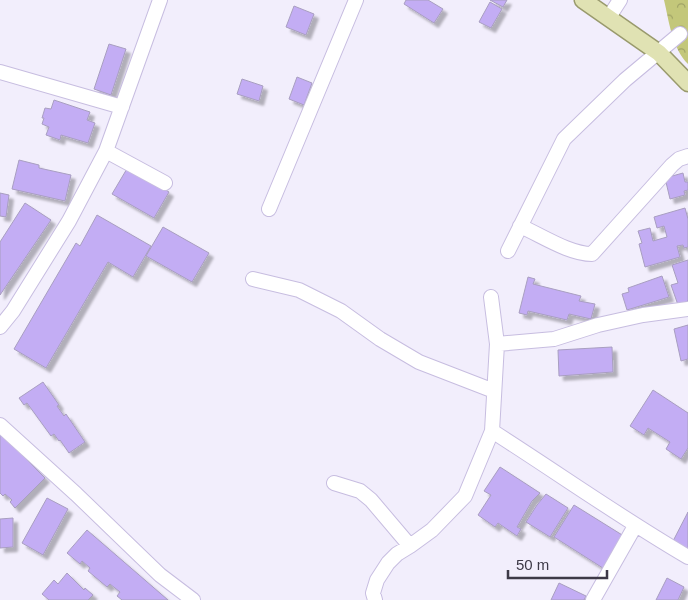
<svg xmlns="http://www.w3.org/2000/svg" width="688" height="600" font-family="Helvetica,sans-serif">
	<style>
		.park { fill: url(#park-crowns) }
		.building { fill: #c3adf4; stroke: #a89ec0; filter: url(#shadow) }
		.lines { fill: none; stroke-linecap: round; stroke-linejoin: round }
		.minor-casing { stroke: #c7bde0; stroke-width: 16 }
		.major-casing { stroke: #999a6d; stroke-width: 19 }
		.minor { stroke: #fff; stroke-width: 14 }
		.major { stroke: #e0e2b3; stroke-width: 16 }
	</style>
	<defs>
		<pattern id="park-crowns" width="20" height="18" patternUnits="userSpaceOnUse" patternTransform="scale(1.25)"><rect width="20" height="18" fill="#c3c77a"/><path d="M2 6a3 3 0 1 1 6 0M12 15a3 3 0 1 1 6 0" fill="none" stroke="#a0a366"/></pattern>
		<filter id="shadow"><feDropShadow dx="4.5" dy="4.5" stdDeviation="1" flood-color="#0004"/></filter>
	</defs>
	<rect width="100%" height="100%" fill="#f2eefc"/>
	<path class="park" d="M664,0H688V64C672,48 669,21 664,0Z"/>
	<path class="building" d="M406,0H428L443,9L434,23L404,4Z
		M490,0H507L503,7Z
		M490,2L502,9L491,28L479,22Z
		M294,6L314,14L306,35L286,27Z
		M109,44L126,49L111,95L94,89Z
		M297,77L312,83L304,105L289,99Z
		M242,79L263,86L259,101L237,94Z
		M54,100L90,112L87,120L95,123L88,143L61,135L60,140L46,135L49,127L42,124L44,118H42L45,108L51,109Z
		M19,160L39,165V168L71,175L65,201L12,189Z
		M128,167L169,192L154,218L112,194Z
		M683,173L685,182H688V190L684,191L685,195L670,199L665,178Z
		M0,193L9,195L6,217L0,216Z
		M25,203L51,220L0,295V242Z
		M685,208L688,219V247L684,248L683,245L677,246L680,257L645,267L639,244L642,243L638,231L650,228L653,241L667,237L664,226L657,228L654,217Z
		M97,215L151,246L133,277L108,262L46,368L14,349L76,243L80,246Z
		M163,227L209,253L192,282L146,256Z
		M688,260V301L678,305L671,285L678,283L672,265Z
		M662,276L669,297L627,310L622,294L629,292L628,288Z
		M528,277L535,279L533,284L581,296L579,301L595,304L591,319L569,314L567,320L528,311L527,315L519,313Z
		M688,325V359L681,361L674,329Z
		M612,347L613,372L559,376L558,350Z
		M43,382L59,405L57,406L64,416L66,414L85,442L69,453L60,440L59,441L54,434L51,436L27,403L24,405L19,398Z
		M653,390L688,413V448L681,459L666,449L670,442L648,428L644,435L630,426Z
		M0,433L45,478L15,508L10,502L12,500L5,494L3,496L0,493Z
		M500,467L540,493L532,501L517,527L521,529L517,536L498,523L495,527L478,515L491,495L484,491Z
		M546,494L568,508L550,537L526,522L537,505Z
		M47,498L68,509L43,555L22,543Z
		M574,505L627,538L606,570L554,537Z
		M688,512V551L672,543Z
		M13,518V547L0,548V519Z
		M87,530L168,600H122L117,596L120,592L110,584L107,587L88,571L90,568L82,561L80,564L67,553Z
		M67,573L84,590L85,588L93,595L88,600H49L42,594L54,580L58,584Z
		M667,578L684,587L678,600H656Z
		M559,583L586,596L584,600H551Z"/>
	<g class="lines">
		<g class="minor-casing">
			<path id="minor" d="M609,17L620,0
				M0,72L122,107
				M106,151L165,183
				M269,209L356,0
				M520,226C541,235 569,254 592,254L672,165L679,159L688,156
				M508,251L564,139L625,80L680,34
				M253,279L299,290L341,311L380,339L419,362L494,391
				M0,327L13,311L69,221L106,151L160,0
				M497,344L554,339L598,325L643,315L688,309
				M0,425L76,494L160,575L193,600
				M492,431C558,473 621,518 688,557
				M334,483L360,491L371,500L410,546
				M375,600L373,593L377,580L388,563L397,554L410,546L432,530L465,496L492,431L497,344L491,297
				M593,600L635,526"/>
		</g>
		<g class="major-casing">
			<path id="major" d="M583,0L659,53L688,83"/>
		</g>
		<use href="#minor" class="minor"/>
		<use href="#major" class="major"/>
	</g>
	<path d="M508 570v8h99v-8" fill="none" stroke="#3d3947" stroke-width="2.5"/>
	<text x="516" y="570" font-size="15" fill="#3d3947" stroke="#f2eefc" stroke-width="4" paint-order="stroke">50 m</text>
</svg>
